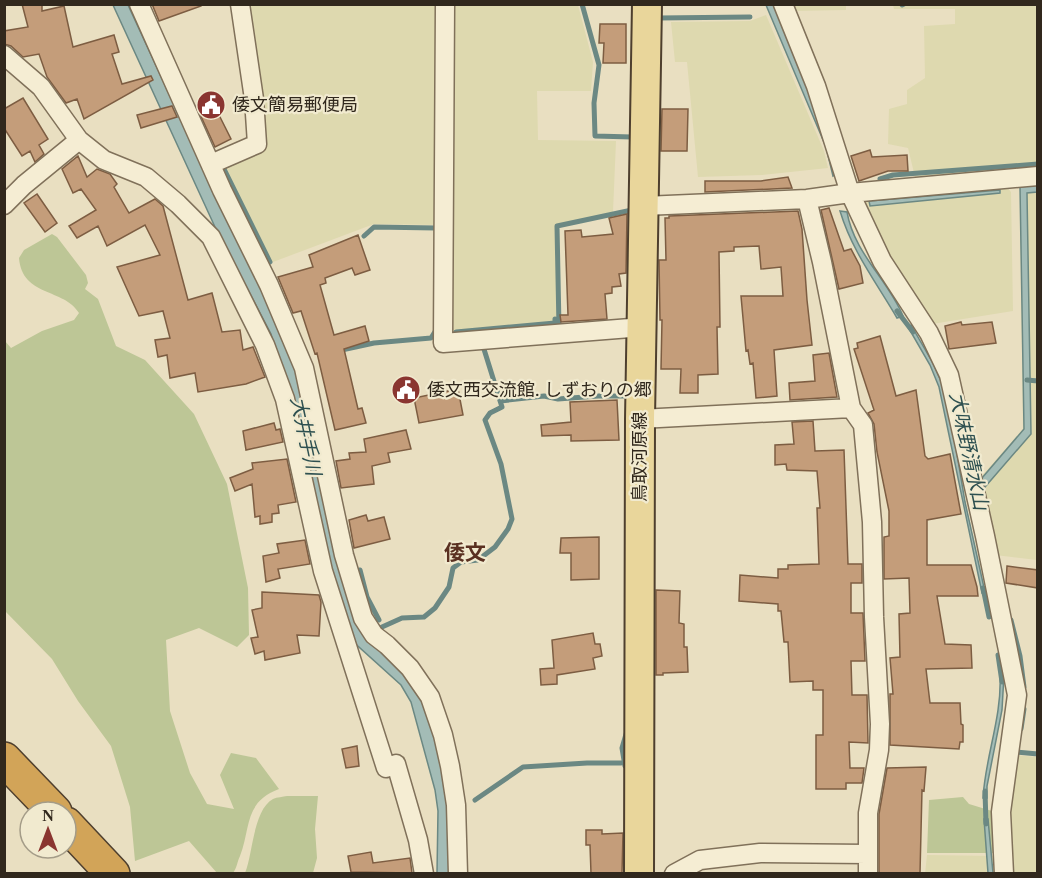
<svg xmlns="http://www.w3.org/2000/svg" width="1042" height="878" font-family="'Times New Roman','Noto Sans JP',serif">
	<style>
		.farmland { fill: #ded9af }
		.green { fill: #bdc696 }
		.water { fill: #a3bcb6; stroke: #6b8883; stroke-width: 1.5 }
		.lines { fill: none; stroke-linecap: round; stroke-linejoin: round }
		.stream { stroke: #6b8883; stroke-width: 5 }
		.building { fill: #c49d7a; stroke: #7d5d42; stroke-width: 1.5 }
		.minor-casing { stroke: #80715a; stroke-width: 21 }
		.primary-casing { stroke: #4e3f2e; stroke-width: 32 }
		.motorway-casing { stroke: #4e3f2e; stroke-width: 36 }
		.minor { stroke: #f5edd3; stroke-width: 18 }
		.primary { stroke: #e9d69b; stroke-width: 28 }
		.motorway { stroke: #d2a458; stroke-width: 33 }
		.labels { text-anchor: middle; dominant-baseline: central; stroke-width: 4.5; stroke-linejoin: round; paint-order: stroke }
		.poi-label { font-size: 18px; fill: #31281d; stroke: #f1eacf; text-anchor: start }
		.street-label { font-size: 18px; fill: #31281d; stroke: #f1eacf }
		.water-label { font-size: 20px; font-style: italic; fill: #2e5050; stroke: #f1eacf }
		.quarter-label { font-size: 21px; font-weight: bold; fill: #5a3021; stroke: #f1eacf }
	</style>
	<rect width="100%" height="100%" fill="#e9dfc1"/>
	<path class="farmland" d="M244,5H440L438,225L374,224L265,265L222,175V165L263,148Z
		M451,5H578L593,62L591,91H537L538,140L616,141L613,212L559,227L560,328L453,338L448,333Z
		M791,5H846V10L793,11Z
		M893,5H1037V166L915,177L908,148L888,144L889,109L907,104V90L925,78L924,26L955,24V9H894Z
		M766,15L824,151L828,168L762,175L698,177L687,62H675L671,22L750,21Z
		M1037,184V560L995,555L981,493L983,487L981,477L1023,429L1020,186Z
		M1006,186L1011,192L1013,311L932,324L890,264L867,214L863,197Z
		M1012,755L1037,757V873L1010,874L1005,810Z
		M927,855L994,856L996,873L925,874Z"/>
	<path class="green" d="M52,234L57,237L86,275L88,283L85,289L98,299L116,346L145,360L194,414L227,484L248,588L249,635L237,647L199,628L166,640L170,711L190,773L207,804L234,809L220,775L231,753L256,758L279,789C244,802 251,827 240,856C237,862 237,868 233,873H217L189,841L135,861L130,807L111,746L78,701L52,659L5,611V341L11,348L42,331L74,320L79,313C64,288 22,297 19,258L24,250Z
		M287,796H318L315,829L317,858L313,873H245C253,854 253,810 273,799C277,797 283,797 287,796Z
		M963,797L969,804L992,811L994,853H927L929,800Z"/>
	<path class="water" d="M113,5H128L200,161L289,344L308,402L343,577L395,660L428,706L449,796L452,873H437L438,811L435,790L411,702L401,685L349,638L271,334L215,227Z
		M766,5H775L829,143L838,173L833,176L826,147Z
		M1037,185V192L1027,193L1031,434L985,487L982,478L1024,429L1020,187Z
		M1000,190V193L870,206L869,201Z
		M840,211L847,212C854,253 888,280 903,316L897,318C876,282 852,251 840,211Z
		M911,325L934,365L943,386L956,448L965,502L985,592L982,593L939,387L930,365L908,327Z
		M1004,675L1002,710L987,786V798H983C985,758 1002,717 1000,676Z
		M984,819H988L993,873H988Z"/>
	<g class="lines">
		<path class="stream" d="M582,4L599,65L594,103L595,136L632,137V140
			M902,5L904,4
			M658,18L750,17
			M224,169L270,262
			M880,179L893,175L1038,164
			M364,236L374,227L436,228
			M897,311L913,332
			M554,327H559L557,226L632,210V206
			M456,332L555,323V319
			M337,351L374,343L431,338L436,330
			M1027,380L1038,381
			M500,401L544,396L558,399L598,396H630
			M360,570L367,597L379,620
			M983,588L989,617
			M1011,620L1020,656L1024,687
			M382,627L402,618L424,617L435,608L449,587L453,568L461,562L478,560L495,547L508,529L512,519L501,464L485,420L490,413L502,407L483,346
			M998,655L1002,682
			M1021,729L1024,709
			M1015,752L1038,754
			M625,766L622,748L627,731
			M985,791L986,824
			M475,800L523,767L587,763H621"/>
	</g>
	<path class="building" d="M22,4H42V11L64,6L73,47L114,35L119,52L112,54L122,84L151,76L153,80L84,119L77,99L66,103L47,77L39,54L23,57L11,46L4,44V31L28,27Z
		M152,4H201V6L159,21Z
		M600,24H626V63H603L604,43H599Z
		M23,98L48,139L39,145L44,154L35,162L30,151L22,156L4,128V109Z
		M214,105L231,139L215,147L199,112Z
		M172,106L177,117L141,128L137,115Z
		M662,109H688L687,151H661Z
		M870,150L872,157L907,155L908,171H888L859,181L851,156Z
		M78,156L87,177L97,169L110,174L117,184L114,187L129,213L155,199L163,206L188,300L212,293L222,332L240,330L243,350L253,347L265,377L246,384L198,392L195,373L170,378L167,355L158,357L155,340L170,338L163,311L139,316L117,267L160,255L145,225L107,246L98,226L77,238L69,226L96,210L81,189L73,193L62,169Z
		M788,177L792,188L705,192V181H761Z
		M37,194L57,223L45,232L24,203Z
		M829,208L844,251L851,249L860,266L863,283L839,289L821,210Z
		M798,211L802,229L807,300L812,345L774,350L777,396L756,398L753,363L750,364L748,350L746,351L741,296H783L781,267L761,269L759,246L734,247V251L719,252L720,327H717L718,374L698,375V393H680L681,369H661L662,320H660L659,260H666L665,218H669V216Z
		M627,214L626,273L619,274L621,286L612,287V293L605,294L607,319L561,322L560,315H568L565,231L581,230L582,237L613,234L609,218Z
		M358,235L370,270L355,275L352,268L325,278L326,283L320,285L334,335L365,326L369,341L344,349L358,409L362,408L366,423L335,430L317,353L315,354L301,311L293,313L278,277L313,267L309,255Z
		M961,322L962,325L992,322L996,343L949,349L945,326Z
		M880,336L896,396L916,390L925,456L928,459L950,454L961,514L927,520V565H971L977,587L978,596H937L945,644L971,645L972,668L926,669L930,703H960L961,724L963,725V742H960L959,749L890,745V694H893L890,658L900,657L899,614L910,613L909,578L884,579V537L889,536V511L877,452L874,424L868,413L874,410L854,349L858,348L857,343Z
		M829,353L837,397L790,400L789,383L815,381L813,355Z
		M458,389L463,415L419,423L414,398Z
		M617,400L619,440L571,441V435L542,436L541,425L571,422L570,402Z
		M813,421L815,451L844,450L848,564H862V583H851V613H863L865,661H851L852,695H867L868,743L849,742L850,768H864L862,783H846V789H816V735H823V690H813V681L790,682L788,642H784L781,611H778V604L739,601L740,575L778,578V569H788V565L819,564L817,508H820L817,471L787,470L786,464L775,465V445L794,444L792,422Z
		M274,423L276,430L280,429L283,442L246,450L243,431Z
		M406,430L411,449L388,453L390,462L372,466L374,484L341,488L336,461L350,459L349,453L366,452L364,439Z
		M287,459L296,502L278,505L279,513L272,514V522L260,524V516L255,517L252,484L235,491L230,478L253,469L252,463Z
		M366,515L368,521L384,517L390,539L354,548L349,520Z
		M599,537V579L571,580V553H560L561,538Z
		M305,540L310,564L278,569L280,578L266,582L263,556L279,553L277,544Z
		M1007,566L1038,570V588L1006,583Z
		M656,590L680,591L679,623L684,624V647H687L688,672L663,673V675H656Z
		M262,592L319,595L321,602L319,636L297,635L300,653L265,660L264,651L255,654L251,638L258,637L252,610L262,608Z
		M593,633L595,644H600L602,656L593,658L595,669L557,675V684L541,685L540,669L554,668L552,640Z
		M357,746L359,766L346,768L342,749Z
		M926,767L924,791L922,790L920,873H879V814L887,768Z
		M586,830H602V834L623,833L622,873H591L590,845H586Z
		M371,852L373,863L410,858L412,873L351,872L348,856Z"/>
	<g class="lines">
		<g class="minor-casing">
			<path id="minor" d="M139,4L222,190L269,285L304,368L344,555L363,618L374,635L387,645L410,668L430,697L443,735L450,766L456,805L458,874
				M445,4L443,343L643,327
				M783,4L816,86L850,193L882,261L929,333L949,375L985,536L1017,695L1001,812L1004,874
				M4,55L41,87L79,140L104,160L146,177L178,204L211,237L265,345L285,399L323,571L386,768L396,764L418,840L424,874
				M211,164L257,144L254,99L240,4
				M807,199L822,262L851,408L863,425L872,522L874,617L880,724L879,750L868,813V874
				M4,205L24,185L79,140
				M644,206L807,199L850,193L1038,176
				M640,419L851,408
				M674,874L700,860L760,853L867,854"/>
		</g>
		<g class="primary-casing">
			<path id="primary" d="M639,874L640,419L647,4"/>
		</g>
		<g class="motorway-casing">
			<path id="motorway" d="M4,759L55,812
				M66,824L113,874"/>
		</g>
		<use href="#minor" class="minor"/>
		<use href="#primary" class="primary"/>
		<use href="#motorway" class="motorway"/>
	</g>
	<defs>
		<g id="civic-disc" transform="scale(1.5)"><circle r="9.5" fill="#8a3530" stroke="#f1eacf"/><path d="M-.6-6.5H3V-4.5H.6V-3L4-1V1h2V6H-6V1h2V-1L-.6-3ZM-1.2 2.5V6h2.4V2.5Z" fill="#fff"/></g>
	</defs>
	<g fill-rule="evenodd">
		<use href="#civic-disc" x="211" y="105"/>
		<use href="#civic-disc" x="406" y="390"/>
	</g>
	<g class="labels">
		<g class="poi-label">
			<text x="232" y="105">倭文簡易郵便局</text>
			<text x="427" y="390">倭文西交流館. しずおりの郷</text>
		</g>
		<g class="street-label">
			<text transform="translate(640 457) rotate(-90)">鳥取河原線</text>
		</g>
		<g class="water-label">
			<text transform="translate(306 436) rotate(78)">大井手川</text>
			<text transform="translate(969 451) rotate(78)">大味野清水山</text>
		</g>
		<g class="quarter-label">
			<text x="465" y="553">倭文</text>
		</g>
	</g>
	<rect width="1042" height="878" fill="none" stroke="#31281d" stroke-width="12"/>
	<g transform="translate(48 830)"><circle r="28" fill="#f1eacf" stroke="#a49c88" stroke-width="1.5"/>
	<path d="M0-4.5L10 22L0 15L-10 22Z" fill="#8a3530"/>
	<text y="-9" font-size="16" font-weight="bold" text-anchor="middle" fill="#31281d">N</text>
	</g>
</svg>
